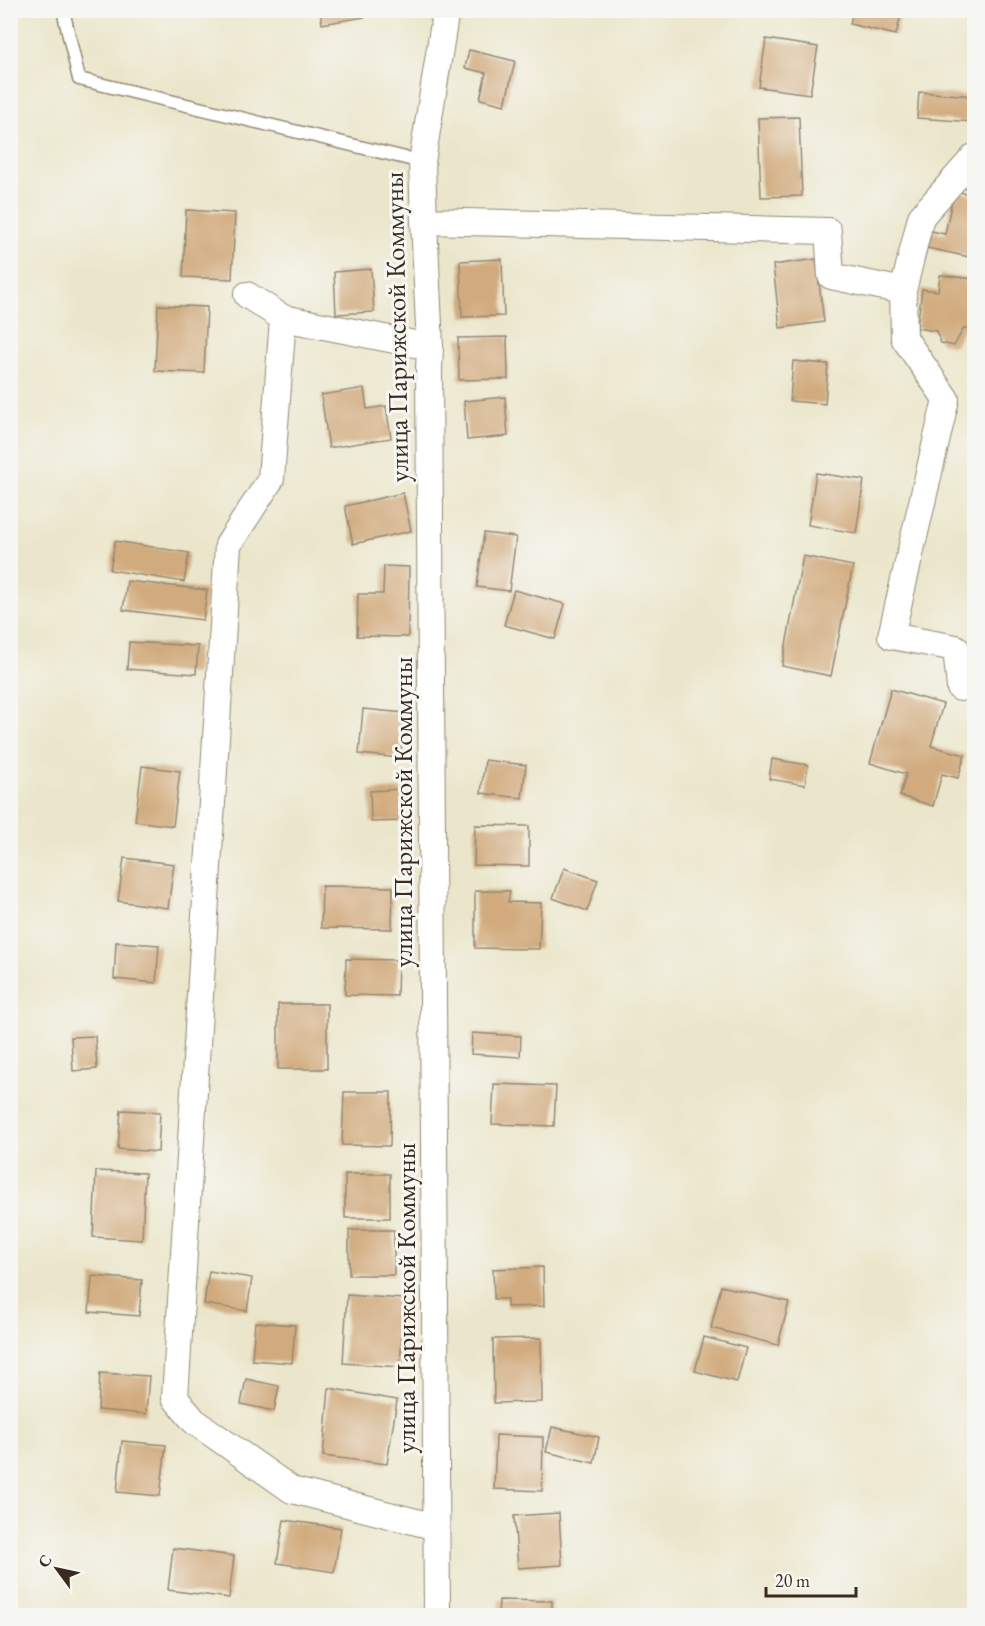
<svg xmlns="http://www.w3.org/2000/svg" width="985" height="1626" font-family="'EB Garamond',serif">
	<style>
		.building { fill: #d1ab7e }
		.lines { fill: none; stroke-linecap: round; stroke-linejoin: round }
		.lane-casing { stroke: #938874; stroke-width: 15 }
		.street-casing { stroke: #938874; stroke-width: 28 }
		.lane { stroke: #fff; stroke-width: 12 }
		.street { stroke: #fff; stroke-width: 26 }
		.labels { text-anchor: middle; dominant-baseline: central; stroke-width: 6; stroke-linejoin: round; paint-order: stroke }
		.street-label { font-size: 27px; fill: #3b2a1e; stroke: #f6f6f2 }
	</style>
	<rect width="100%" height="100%" fill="#f6f6f2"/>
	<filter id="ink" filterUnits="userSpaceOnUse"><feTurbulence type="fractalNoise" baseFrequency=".0167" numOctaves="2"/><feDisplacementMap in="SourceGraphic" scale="12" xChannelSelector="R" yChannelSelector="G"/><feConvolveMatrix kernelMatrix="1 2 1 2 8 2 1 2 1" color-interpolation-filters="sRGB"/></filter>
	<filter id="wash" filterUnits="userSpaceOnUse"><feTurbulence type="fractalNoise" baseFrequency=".008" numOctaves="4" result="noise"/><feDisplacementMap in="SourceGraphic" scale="24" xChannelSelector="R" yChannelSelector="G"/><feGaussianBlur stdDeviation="1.35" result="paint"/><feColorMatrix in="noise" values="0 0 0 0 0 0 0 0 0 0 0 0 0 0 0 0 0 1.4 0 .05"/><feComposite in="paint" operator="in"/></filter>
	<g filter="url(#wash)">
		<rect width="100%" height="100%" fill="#ebe6cb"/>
		<g id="blocks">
			<path class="building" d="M320,10H364L365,17L322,24Z
				M853,10H902L896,35L850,24Z
				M766,39L818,47L810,94L759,87Z
				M469,50L515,61L505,105L480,99L486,73L465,68Z
				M919,92L974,96V122L917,118Z
				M799,117L802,196L761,197L758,118Z
				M954,191L974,195V258L927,248L931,231L945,234Z
				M186,210L235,213L232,279L183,277Z
				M502,259L504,316L462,317L460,261Z
				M816,259L824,322L780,328L773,265Z
				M371,269L374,312L336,314L334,272Z
				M940,275L974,279V329L964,328L954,346L941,343L936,331L917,328L922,289L938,291Z
				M158,305L207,307L204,373L155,371Z
				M507,337L508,379L459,380L458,338Z
				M793,361L828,364L825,404L790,401Z
				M364,388L367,409L386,406L391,438L329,448L321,395Z
				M505,397L508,436L467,440L464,401Z
				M816,473L864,480L856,533L808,525Z
				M403,493L411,531L353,544L345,506Z
				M484,533L516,537L509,591L477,587Z
				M115,541L189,553L184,582L110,570Z
				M803,556L853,566L831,676L782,666Z
				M384,566L409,567L408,637L357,636L358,594H383Z
				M127,581L207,590L203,620L123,610Z
				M514,590L565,604L555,639L504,625Z
				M129,642L198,646L196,674L127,669Z
				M891,689L943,704L931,746L965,755L958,778L942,774L933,806L900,796L906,774L870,763Z
				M363,709L405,713L400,758L359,754Z
				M772,759L808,765L805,785L769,779Z
				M485,760L526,765L522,798L481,793Z
				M142,766L180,771L173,826L135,821Z
				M401,789L403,821L371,822L370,791Z
				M475,825L529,826V866L474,865Z
				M124,858L174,864L168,908L118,901Z
				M564,868L598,880L587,911L553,898Z
				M322,886L393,887L392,929L321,928Z
				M475,891H510L508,902L541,903L539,949L475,948Z
				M116,942L159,945L156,983L114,979Z
				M346,959L398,960L397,996L345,995Z
				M278,1004H327V1069H278Z
				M472,1033L521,1036L520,1057L471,1054Z
				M95,1036L97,1069L73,1071L71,1037Z
				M494,1084L556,1086L554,1126L492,1124Z
				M344,1092H391L390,1146L342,1145Z
				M121,1110L160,1112L158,1152L118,1149Z
				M96,1171L145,1173L142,1240L93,1237Z
				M345,1174H390V1218H345Z
				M349,1230H394V1275H349Z
				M543,1267L544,1306L507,1307V1299H494L493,1269Z
				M209,1271L252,1278L247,1311L204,1304Z
				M92,1276L142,1280L139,1316L89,1312Z
				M721,1286L789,1302L778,1345L711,1328Z
				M347,1295L404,1299L400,1367L343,1363Z
				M255,1322L295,1325L292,1363L252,1360Z
				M704,1337L746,1348L737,1382L695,1371Z
				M541,1338L542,1402L494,1403L493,1339Z
				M100,1373L149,1376L146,1414L98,1410Z
				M246,1379L279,1386L274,1411L241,1404Z
				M329,1388L397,1400L387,1464L323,1456Z
				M552,1427L599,1437L594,1463L546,1452Z
				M496,1435L543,1437L542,1491L494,1489Z
				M122,1441L166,1445L160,1496L117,1492Z
				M559,1513L562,1565L518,1568L514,1516Z
				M284,1520L341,1528L334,1572L277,1563Z
				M173,1548L234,1556L229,1598L168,1590Z
				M499,1600L552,1601V1616H498Z"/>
		</g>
	</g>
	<g filter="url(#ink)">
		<use href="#blocks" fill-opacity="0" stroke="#938874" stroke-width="1.5"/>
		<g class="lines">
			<g class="lane-casing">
				<path id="lane" d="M63,10L79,79L422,162"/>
			</g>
			<g class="street-casing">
				<path id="street" d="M424,221L828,231L831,276L903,291
					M247,295L283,318L271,479L228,545L175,1398L194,1421L292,1490L436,1527
					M283,318L430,347
					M960,688L956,648L891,636L946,399L904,338L903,291L921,217L974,157
					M437,1616L429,369L430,347L424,221L422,162L446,10"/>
			</g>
			<use href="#lane" class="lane"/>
			<use href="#street" class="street"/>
		</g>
	</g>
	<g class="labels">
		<g class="street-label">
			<text transform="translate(396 327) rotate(-91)">улица Парижской Коммуны</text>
			<text transform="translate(402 812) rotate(-90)">улица Парижской Коммуны</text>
			<text transform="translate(405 1298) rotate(-90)">улица Парижской Коммуны</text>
		</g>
	</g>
	<rect width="985" height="1626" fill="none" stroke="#f6f6f2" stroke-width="36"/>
	<g transform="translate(57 1569) rotate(303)" stroke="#f6f6f2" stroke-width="4.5" paint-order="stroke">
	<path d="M0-4.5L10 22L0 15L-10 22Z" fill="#3b2a1e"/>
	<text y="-9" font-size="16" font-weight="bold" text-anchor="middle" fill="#3b2a1e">С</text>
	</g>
	<path d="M766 1587v9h90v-9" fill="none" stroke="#3b2a1e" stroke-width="3"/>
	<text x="775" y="1587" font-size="18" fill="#3b2a1e" stroke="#f6f6f2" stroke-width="4.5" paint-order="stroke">20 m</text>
</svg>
